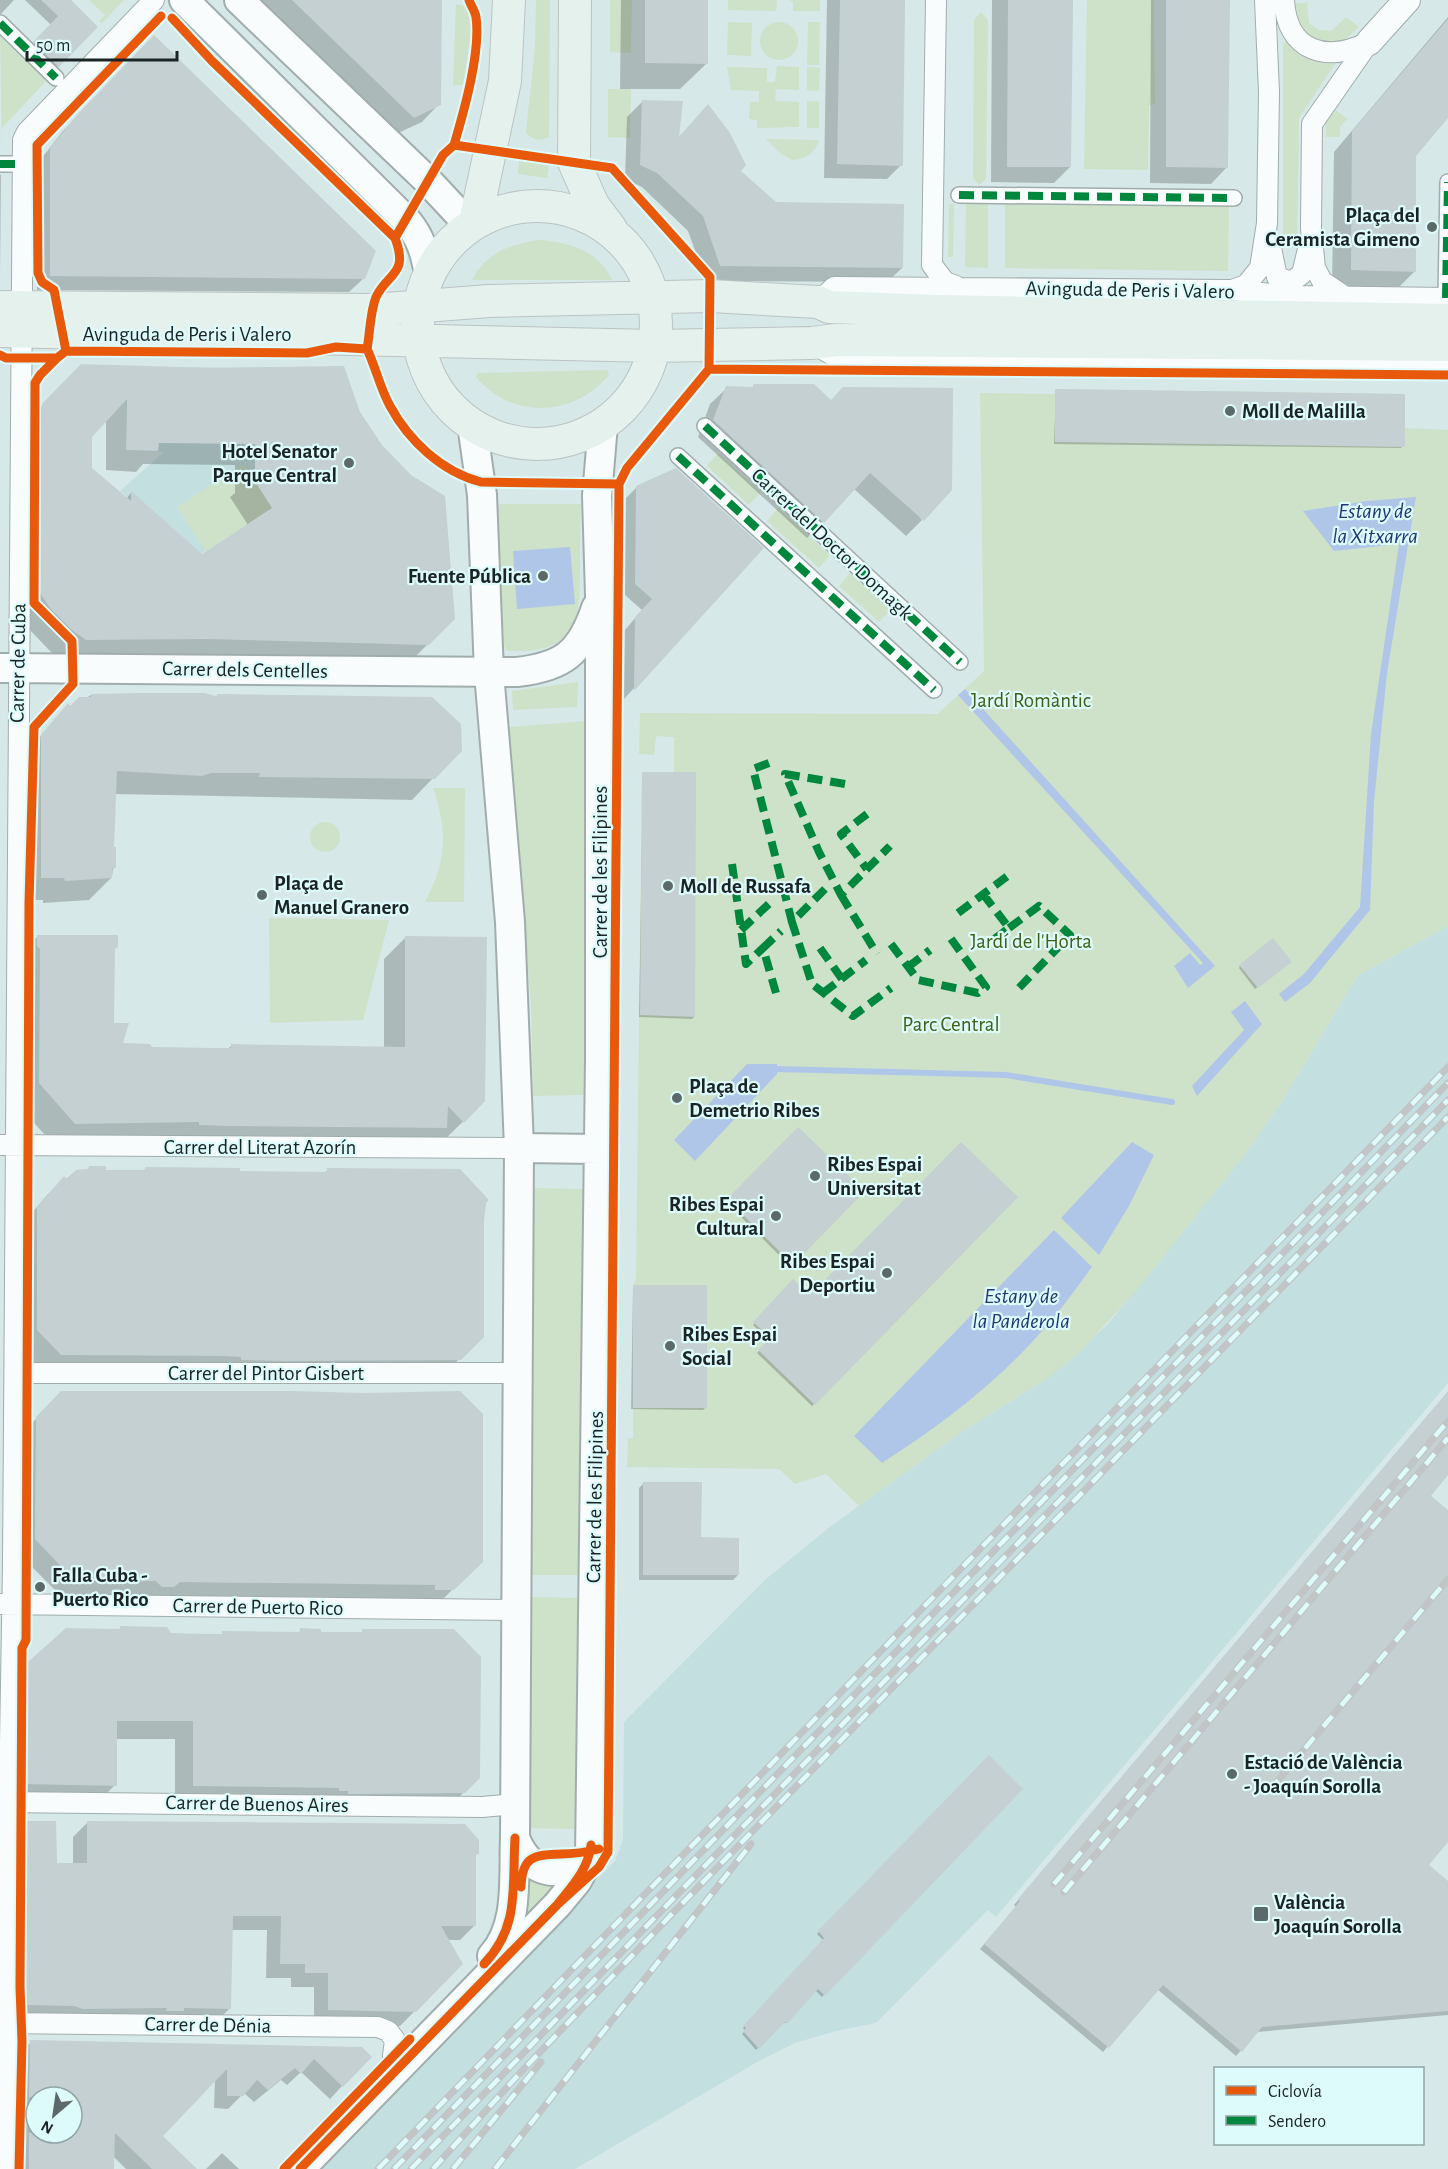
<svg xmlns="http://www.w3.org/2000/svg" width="1448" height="2169" font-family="'Alegreya Sans',sans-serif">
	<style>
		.built { fill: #c4dfe0 }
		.green { fill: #cde2c8 }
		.water { fill: #b0c6e9 }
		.shadow { fill: #0003; fill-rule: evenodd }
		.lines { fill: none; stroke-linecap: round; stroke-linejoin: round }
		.stream { stroke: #b0c6e9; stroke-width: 6 }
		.building { fill: #c4d0d2; fill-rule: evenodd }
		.pedestrian-casing { stroke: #a1adad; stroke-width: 18 }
		.minor-casing { stroke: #a1adad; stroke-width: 22 }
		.tertiary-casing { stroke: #a1adad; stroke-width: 28 }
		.secondary-casing { stroke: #a1adad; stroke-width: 32 }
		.primary-casing { stroke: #bac3c3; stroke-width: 34 }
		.pedestrian { stroke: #f9fcfc; stroke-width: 15 }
		.minor { stroke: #f9fcfc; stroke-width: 20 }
		.tertiary { stroke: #f9fcfc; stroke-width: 26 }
		.secondary { stroke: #f9fcfc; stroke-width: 28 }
		.primary { stroke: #e5f1ed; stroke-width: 32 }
		.rail-casing { stroke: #c1c5c5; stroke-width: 7 }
		.rail { stroke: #defbfc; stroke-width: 4.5; stroke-dasharray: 14; stroke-linecap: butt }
		.quiet { stroke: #00873e; stroke-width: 8; stroke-dasharray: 15 8; stroke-linecap: butt }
		.cycleway-casing { stroke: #defbfc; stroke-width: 13 }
		.cycleway { stroke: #e8590c; stroke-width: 9 }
		.poi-dot { fill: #5c6969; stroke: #defbfc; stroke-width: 2 }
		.labels { text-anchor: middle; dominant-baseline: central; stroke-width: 4.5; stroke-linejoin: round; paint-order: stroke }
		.poi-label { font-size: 21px; font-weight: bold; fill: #1a2425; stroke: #defbfc; text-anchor: start }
		.street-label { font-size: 21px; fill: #1a2425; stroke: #defbfc }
		.park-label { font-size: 21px; fill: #406016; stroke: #defbfc }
		.water-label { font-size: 22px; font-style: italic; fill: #1e3672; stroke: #defbfc }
	</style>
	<rect width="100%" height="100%" fill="#d7e8e8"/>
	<path class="built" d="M127,367L300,368V490L199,555L192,545L190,547L120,491L164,452L126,450Z
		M1448,926V1383L996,1917L988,1910L876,2023L836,2031L795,2043L759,2061L575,2169H311L615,1861L623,1840L624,1722L766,1579L831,1526L960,1433L1048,1378L1108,1324L1243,1157L1281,1103L1357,976Z"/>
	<path class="green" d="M89,0H124L102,23L99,21L105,15Z
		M536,0H550L549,137C541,141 531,141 526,132L535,47Z
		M610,0H632L631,53L610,52Z
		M728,0H777L776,11L728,10Z
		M789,0H820V11H793V2Z
		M1087,0H1154L1155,104L1149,105L1148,170L1084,169Z
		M1294,3H1307L1309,23L1319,30L1331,31L1346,17L1359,27L1341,43H1318L1298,28Z
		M456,4L467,7L473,19L463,85H453Z
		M981,12L988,20L986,179L979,185L973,178L974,20Z
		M760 41a19 19 0 1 1 38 0a19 19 0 1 1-38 0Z
		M728,22L752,23L751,56L727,55Z
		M808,22H820L819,65H807Z
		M0,31L48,79L2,128V155Z
		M1286,40L1299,49L1337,61L1299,118L1297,248H1283V45Z
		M777,66L799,67V90L776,89L775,101L799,102V127L757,128V120L749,119L750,102H759V91L731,90L727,67L767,68V82H775Z
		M807,67L820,68L819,91L807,90Z
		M608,89H631L630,138L608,137Z
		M807,101L819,102V128H807Z
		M1336,110L1347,119L1340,127V137H1326L1325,123Z
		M766,139L819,140C815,153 806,159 792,160L780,153Z
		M519,160L549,164L547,178L518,174Z
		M1005,203L1229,204L1228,271L1005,268Z
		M949,204H954L953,257H948Z
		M966,204H988V268L965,267Z
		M539,240C569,242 599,251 612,280H472C486,253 510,244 539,240Z
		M607,370L609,375C574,417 512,420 476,377L477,373Z
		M1056,389L1405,394V428L1448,430V926L1357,976L1281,1103L1243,1157L1136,1291L1078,1354L1048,1378L960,1433L859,1506L826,1474L795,1484L779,1469L627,1467L628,1439L633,1438V1285L636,1280L642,772H674V737L656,736L654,755L639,754L640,713L938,714L984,671L980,393L1055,394Z
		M718,453L761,492L749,505L707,466Z
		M244,464L272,508L206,551L177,507Z
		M497,504H581C580,528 580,551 580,574C580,628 571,653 510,651L506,650L504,645Z
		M778,508L830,555L819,568L767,521Z
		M850,573L890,610L879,622L839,586Z
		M578,682L577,707L513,710L512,691Z
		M587,721L586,1095L533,1096L531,1004L509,727Z
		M433,788H465L464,902H425C447,861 448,832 433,788Z
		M310 837a15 15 0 1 1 30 0a15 15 0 1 1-30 0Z
		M269,918L389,920L363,1020L270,1023Z
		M533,1188L583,1189L581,1575H531Z
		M531,1597L581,1598L579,1829L527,1828Z
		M524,1877L563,1878L522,1924Z"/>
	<path class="water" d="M1416,497L1387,673L1374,802L1370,910L1310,983L1285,1002L1279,994L1304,974L1360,907L1371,734L1399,544L1334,551L1303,511L1367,501Z
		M570,547L575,604L517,609L513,551Z
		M965,689L1215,966L1188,988L1174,966L1190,953L1200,965L1203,963L958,695Z
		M1245,1001L1262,1024L1197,1096L1192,1086L1244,1030L1231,1012Z
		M747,1064H777V1074L695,1161L674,1140Z
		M1132,1142L1154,1155L1129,1206L1099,1255L1061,1218Z
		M1054,1230L1092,1267C1079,1284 1067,1302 1053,1318C1006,1376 944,1423 882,1463L854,1436Z"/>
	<path class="shadow" d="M0,0H14L0,15Z
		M25,0H72L70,2L96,27L50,74L26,51L51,25Z
		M257,0H441L439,104L422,122L396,134Z
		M621,0H707L706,64L680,89H620Z
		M827,0H903L901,165L887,179L824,178Z
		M992,0H1072L1070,167L1054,183L991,182Z
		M1151,0H1229L1227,167L1211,184L1150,183Z
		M1448,17V115L1414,155V272L1395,291L1332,289L1334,152Z
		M154,37L364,278L349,292L37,290V164L63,131Z
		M642,102L677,139L708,106L739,171L775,203L902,268L887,282L706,281L688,231L642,187L625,179L627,117Z
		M0,175H1L0,275Z
		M82,365L213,370L358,412L454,618L406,666L64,660L50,651L29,629L21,427ZM106,419V470L136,472L143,464L235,465V493L230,497L248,525L202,555L131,493L126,499L90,469V436Z
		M813,386L922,520L906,536L854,489L807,538L698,437L710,404L727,388Z
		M1056,390L1403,446L1401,448L1054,444Z
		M637,487L762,548L624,699L625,630L642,610L625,595L626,498Z
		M91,695L434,777L412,800L114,794L112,848L114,867L111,878L89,900L43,903V900H19L20,759L68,705L70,707Z
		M643,774L694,1017L692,1019L639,1017Z
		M38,936L113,949V1025L121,1044L151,1048L228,1049L231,1046L384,1048V959L405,938L484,1101L441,1143L436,1137L424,1149L54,1145L18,1105L16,958Z
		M1288,964L1255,989L1239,968L1240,966Z
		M798,1129L862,1191L790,1266L726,1202Z
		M146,1168L238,1173H324L328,1170L484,1203L482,1336L440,1378L42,1373L18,1349L19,1228L48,1194L76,1171L142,1172Z
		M1015,1197L812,1406L757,1353L769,1341L753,1325L793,1281L810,1297Z
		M633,1286L706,1407L703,1410L631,1409Z
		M1448,1392V1473L1429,1496L1448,1512V1840L1427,1865L1448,1883V2015L1257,2032L1236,2056L1157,1989L1103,2052L980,1949L1016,1907L1014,1905Z
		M62,1393L481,1561L438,1604L60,1595L20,1555L21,1434Z
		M644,1483L738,1575L733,1580H639V1488Z
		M301,1630L319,1633L360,1634L363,1631L478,1778L445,1811L175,1804V1739H116L115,1785L97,1803L7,1802L10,1682L29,1663L170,1635L298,1633Z
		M989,1757L1021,1789L822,1997L815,1990L786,2023H782L756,2050L742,2034L745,2031L743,2028L823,1940L817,1934Z
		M27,1822L55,1864L73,1865V1837L87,1823L477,1854L474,1857V1926L460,1940H448L461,1964L400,2026L314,2024V1987H291V1978H266L267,1930H231L230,2008L215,2023L11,2019L12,1837Z
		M31,2042L362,2049L342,2086L330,2099L301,2072L287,2085L281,2080L254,2102L244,2093L228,2109L214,2108L215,2079L161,2136L195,2169H126L113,2156L112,2169H17L18,2055ZM36,2097H72V2133H36Z
		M222,2153L239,2169H206Z"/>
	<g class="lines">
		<path class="stream" d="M776,1069L1006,1075L1172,1102"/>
	</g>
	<path class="building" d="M41,0H71L98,27L59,67L33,42L58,16Z
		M292,0H442L441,105L414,118Z
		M645,0H708V64L645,63Z
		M840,0H905L903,166L837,164Z
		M1008,0H1073L1071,167H1007Z
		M1166,0H1230L1228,168L1166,167Z
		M1448,19V118L1416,156V272L1351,270L1352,131Z
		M154,35L376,251L365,279L50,276V148L77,115Z
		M642,100L683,101L679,137L708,104L730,133L746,165L741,171L776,202L904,204L903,268L720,266L703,216L657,173L640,165Z
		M81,364L213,368L344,366L360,412L382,445L411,475L445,496L455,619L429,645L206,639L86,640L72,630L50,608L40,593L42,404ZM127,399L126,450L158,451L159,443L255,444V472L251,475L272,508L202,554L131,491V501L92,468V437Z
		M753,384H814L831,400L843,387L953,388L952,490L924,521L870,473L824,523L713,420L726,386L753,387Z
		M1055,389L1405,394V447L1055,442Z
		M676,468L764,548L634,691L635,617L652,599L635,584L636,486Z
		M140,693H204L216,696L218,694L432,697L461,724L462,751L435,779L259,777L260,773H211L202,776L117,771L114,847H116V868L113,867L112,878L65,881L64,878H41V735L68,703L70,706L79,697H91V694Z
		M642,772H696L695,1017L640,1015Z
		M37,935H118V947L115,949L114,1023H129L123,1043L150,1044L152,1047L213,1048H231V1044L405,1047V936L487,937L485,1101L464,1123L448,1106L447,1128L229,1126L199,1125V1122L75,1124L39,1083L40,949L37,946Z
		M1273,938L1292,962L1258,988L1239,965Z
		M798,1127L865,1191L793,1265L727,1199Z
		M961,1142L1018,1197L815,1405L758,1350L770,1338L753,1322L793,1279L810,1295Z
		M89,1166H106V1170H145V1167L240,1168V1171L327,1172V1168L460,1169L489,1200L486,1203L484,1221V1337L461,1360L285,1361L241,1360V1357L225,1356L61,1355L37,1330V1207L64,1176L67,1179L76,1170L88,1169Z
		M633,1285H707V1408H633Z
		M61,1391H290L365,1393L460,1391L483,1414V1562L454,1590H435V1585L180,1582L174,1587H162L156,1581H75L35,1539L36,1417Z
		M1448,1391V1475L1431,1496L1448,1510V1842L1429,1865L1448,1881V2011L1262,2027L1242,2052L1163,1985L1109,2048L984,1944L1020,1901L1018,1899Z
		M643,1482H702L701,1537L739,1538V1575H643Z
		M120,1626L167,1627L171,1633L206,1634H222V1631L300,1632V1628L321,1629V1632H362V1629H454L481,1657L480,1778L465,1793L348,1794V1791H339V1788L193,1786V1721H117V1786L25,1784L28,1662L66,1628L120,1629Z
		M989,1755L1023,1789L825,1996L818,1989L787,2024L785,2022L759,2049L743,2031L746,2028L743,2026L824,1938L818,1931Z
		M27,1821H56L57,1863H87V1821L465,1824L479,1840V1854H476V1926H441L463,1964L416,2012L328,2010V1973H305V1964H280L281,1916H233L231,2009L184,2008V2011H166L167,2008L83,2009L74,2006L25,2005L26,1942H23Z
		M30,2040L362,2047L372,2057L343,2087L314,2059L301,2074L295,2068L268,2090L257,2080L243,2096H227V2069L163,2136L197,2169H152L115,2133L114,2169H29V2133H72V2097H29Z"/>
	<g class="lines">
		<g class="pedestrian-casing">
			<path id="pedestrian" d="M0,23L56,78
				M0,164H22
				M959,195L1234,198
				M1446,298L1448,182
				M705,426L960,662
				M678,456L934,690"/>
		</g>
		<g class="minor-casing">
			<path id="minor" d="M936,0L932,265L945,282L956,286
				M1284,0C1287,52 1326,63 1369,42
				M1270,243L1277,277L1291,282L1302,274L1308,249
				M1232,290L1246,285L1260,268L1267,223L1269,92L1265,0
				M1344,296L1322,281L1315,268L1311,228L1312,124L1369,42
				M818,302L834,287L1231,290L1292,296L1448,298
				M812,343L836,357L1448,365
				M0,1145L519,1148
				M15,1373H518
				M0,1604L516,1610
				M0,1802L482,1807L515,1804
				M0,2023L378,2027L388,2031L395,2040L393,2056
				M8,2169L9,1802L13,1565L23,140L27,132L154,0"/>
		</g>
		<g class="tertiary-casing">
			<path id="tertiary" d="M1369,42L1407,0"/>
		</g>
		<g class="secondary-casing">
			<path id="secondary" d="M184,0L407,221C421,238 425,253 429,274
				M239,0L428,181L470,226
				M472,424L482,495L489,673L510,922L519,1148L515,1838C513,1877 520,1925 492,1956
				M0,668L517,672C563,667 581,653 596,608
				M519,1148L599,1149
				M515,1838C529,1873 554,1878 587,1864
				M300,2169L557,1905L577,1881L590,1857L600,1060V595L597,496L603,424"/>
		</g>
		<g class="primary-casing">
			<path id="primary" d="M575,0L574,162L593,205L611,229
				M418 325a119 119 0 1 1 238 0a119 119 0 1 1-238 0Z
				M475,222L505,81L509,0
				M0,307L373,310L489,301L711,296L818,302L829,307L937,311L1448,320
				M0,331L655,346L812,343L836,340L1448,345"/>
		</g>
		<use href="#pedestrian" class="pedestrian"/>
		<use href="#minor" class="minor"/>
		<use href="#tertiary" class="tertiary"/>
		<use href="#secondary" class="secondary"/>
		<use href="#primary" class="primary"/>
		<g class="rail-casing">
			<path id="rail" d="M1269,1791L1448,1579
				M1054,1884L1448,1421
				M1064,1892L1448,1438
				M378,2169L1448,1067
				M394,2169L1448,1083
				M411,2169L1448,1100
				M433,2169L520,2073L669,1917L1448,1117
				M453,2169L541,2062
				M495,2169L751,1844"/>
		</g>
		<use href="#rail" class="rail"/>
		<path class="quiet" d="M0,23L56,78
			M0,164H22
			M959,195L1234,198
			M1446,298L1448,182
			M705,426L960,662
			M678,456L934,690
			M769,763L753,769L792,922
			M845,784L785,774L819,852L841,895L890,846
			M867,814L841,834L867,869
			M732,864L746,964L763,948
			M825,889L792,922L812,984L853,1016L891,988
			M983,894L1009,928L984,947
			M841,895L877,954
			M958,913L1013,872
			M1009,928L1039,906L1070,935L1017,990
			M741,930L772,901
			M891,944L918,980L978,993L986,987L949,936
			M820,948L842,979
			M908,967L930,950
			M776,993L763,948L781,931
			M823,993L866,960"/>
		<g class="cycleway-casing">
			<path id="cycleway" d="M172,18L212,61L395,238
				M454,145C464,111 481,52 476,17C475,11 471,6 469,0
				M66,351L54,290L42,282L38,273L37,145L161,16
				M0,355L6,358H57L66,351L307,353L336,347L367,349C376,368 380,388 390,406C409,441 442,472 481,482L619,484L627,468L709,369L710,277L612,168L454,145L443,155L395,238C409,275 388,272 376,297C370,312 370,333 367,349
				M709,369L1448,375
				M521,1887C522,1856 534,1855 561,1854C574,1854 587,1852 599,1849
				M557,1905L599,1867L608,1852L619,484
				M484,1964C520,1927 512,1887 515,1838
				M19,2169L22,2041L20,1987L22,1648L26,1640L29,903L34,727L73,684L72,641L34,603L35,383L40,375L57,358
				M284,2169L410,2039
				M300,2169L557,1905C572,1886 588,1870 591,1845"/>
		</g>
		<use href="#cycleway" class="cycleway"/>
	</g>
	<g class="poi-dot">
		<circle cx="1432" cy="227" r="6"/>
		<circle cx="1230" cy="411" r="6"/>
		<circle cx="349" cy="463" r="6"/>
		<circle cx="543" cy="576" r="6"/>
		<circle cx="668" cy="886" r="6"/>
		<circle cx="262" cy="895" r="6"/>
		<circle cx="677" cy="1098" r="6"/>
		<circle cx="815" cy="1176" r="6"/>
		<circle cx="776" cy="1216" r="6"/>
		<circle cx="887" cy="1273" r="6"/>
		<circle cx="670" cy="1346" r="6"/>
		<circle cx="40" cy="1587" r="6"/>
		<circle cx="1232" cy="1774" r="6"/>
		<rect x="1253" y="1906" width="16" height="16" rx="3"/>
	</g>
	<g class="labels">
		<g class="poi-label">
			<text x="1420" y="215" text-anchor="end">Plaça del<tspan x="1420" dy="24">Ceramista Gimeno</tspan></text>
			<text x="1242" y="411">Moll de Malilla</text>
			<text x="337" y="451" text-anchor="end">Hotel Senator<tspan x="337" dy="24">Parque Central</tspan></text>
			<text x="531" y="576" text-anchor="end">Fuente Pública</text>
			<text x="274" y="883">Plaça de<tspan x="274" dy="24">Manuel Granero</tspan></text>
			<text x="680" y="886">Moll de Russafa</text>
			<text x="689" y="1086">Plaça de<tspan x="689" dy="24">Demetrio Ribes</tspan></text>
			<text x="827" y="1164">Ribes Espai<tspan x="827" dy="24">Universitat</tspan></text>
			<text x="764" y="1204" text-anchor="end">Ribes Espai<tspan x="764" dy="24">Cultural</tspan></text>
			<text x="875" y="1261" text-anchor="end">Ribes Espai<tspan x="875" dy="24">Deportiu</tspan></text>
			<text x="682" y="1334">Ribes Espai<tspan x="682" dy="24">Social</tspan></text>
			<text x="52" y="1575">Falla Cuba -<tspan x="52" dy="24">Puerto Rico</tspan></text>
			<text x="1244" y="1762">Estació de València<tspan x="1244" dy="24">- Joaquín Sorolla</tspan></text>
			<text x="1274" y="1902">València<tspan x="1274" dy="24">Joaquín Sorolla</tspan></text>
		</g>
		<g class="street-label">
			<text transform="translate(1130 290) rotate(1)">Avinguda de Peris i Valero</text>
			<text x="187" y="334">Avinguda de Peris i Valero</text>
			<text transform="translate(832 544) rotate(43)">Carrer del Doctor Domagk</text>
			<text transform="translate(18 663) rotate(-89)">Carrer de Cuba</text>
			<text transform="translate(245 670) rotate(1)">Carrer dels Centelles</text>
			<text transform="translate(600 872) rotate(-90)">Carrer de les Filipines</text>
			<text x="260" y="1147">Carrer del Literat Azorín</text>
			<text x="266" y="1373">Carrer del Pintor Gisbert</text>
			<text transform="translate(595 1497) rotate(-89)">Carrer de les Filipines</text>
			<text transform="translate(258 1607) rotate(1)">Carrer de Puerto Rico</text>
			<text transform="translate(257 1804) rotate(1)">Carrer de Buenos Aires</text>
			<text transform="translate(208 2025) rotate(1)">Carrer de Dénia</text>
		</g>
		<g class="park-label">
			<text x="1031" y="700">Jardí Romàntic</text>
			<text x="1031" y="941">Jardí de l'Horta</text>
			<text x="951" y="1024">Parc Central</text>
		</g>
		<g class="water-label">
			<text x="1375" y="511">Estany de<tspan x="1375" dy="25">la Xitxarra</tspan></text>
			<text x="1021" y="1296">Estany de<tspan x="1021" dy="25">la Panderola</tspan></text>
		</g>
	</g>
	<rect x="1214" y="2067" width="210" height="78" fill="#defbfc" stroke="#90a5a6" stroke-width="1.5"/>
	<rect x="1226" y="2086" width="30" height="9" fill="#e8590c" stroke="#90a5a6" stroke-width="1.5"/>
	<text x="1268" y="2097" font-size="18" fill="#1a2425">Ciclovía</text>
	<rect x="1226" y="2116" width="30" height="9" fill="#00873e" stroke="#90a5a6" stroke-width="1.5"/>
	<text x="1268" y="2127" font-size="18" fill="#1a2425">Sendero</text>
	<g transform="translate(54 2115) rotate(209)"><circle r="28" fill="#defbfc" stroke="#90a5a6" stroke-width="1.5"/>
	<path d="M0-4.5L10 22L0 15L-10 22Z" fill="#5c6969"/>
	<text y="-9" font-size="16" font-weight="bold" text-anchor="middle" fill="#1a2425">N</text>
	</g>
	<path d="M27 51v9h150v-9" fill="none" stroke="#1a2425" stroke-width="3"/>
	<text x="36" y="51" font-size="18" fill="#1a2425" stroke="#defbfc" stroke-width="4.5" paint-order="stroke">50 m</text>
</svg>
